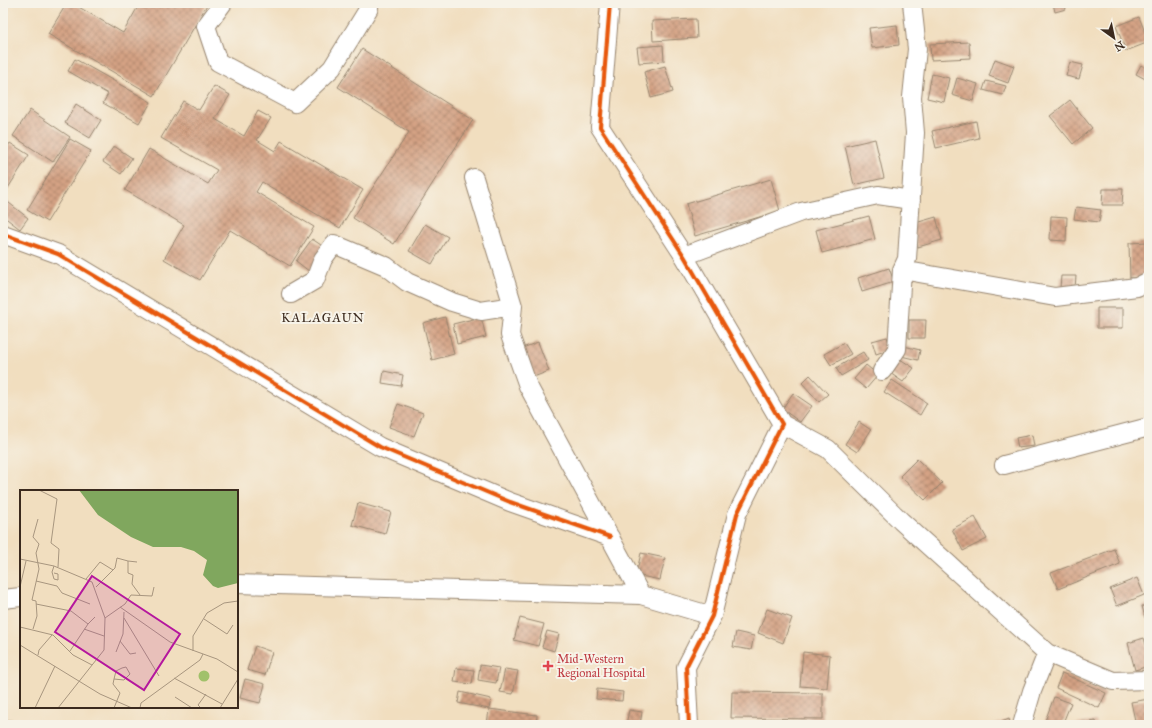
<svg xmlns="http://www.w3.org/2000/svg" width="1152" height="728" font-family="'IM FELL Great Primer',serif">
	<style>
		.building { fill: url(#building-cross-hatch) }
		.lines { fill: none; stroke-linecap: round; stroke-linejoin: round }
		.minor-casing { stroke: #96846e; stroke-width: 20 }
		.minor { stroke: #fff; stroke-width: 18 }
		.cycleway-casing { stroke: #f7f3e8; stroke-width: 6 }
		.cycleway { stroke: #e8590c; stroke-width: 4 }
		.health-dot { fill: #e0444e; stroke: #f7f3e8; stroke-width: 1.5 }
		.labels { text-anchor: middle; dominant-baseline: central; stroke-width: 4; stroke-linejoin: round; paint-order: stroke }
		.health-label { font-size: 12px; fill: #be3a42; stroke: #f7f3e8; text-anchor: start }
		.neighbourhood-label { font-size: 13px; letter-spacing: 1px; fill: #3b2a1e; stroke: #f7f3e8 }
		.inset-road { fill: none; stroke: #a8967f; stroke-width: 1 }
		.view { fill: #b5179e; fill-opacity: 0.15; stroke: #b5179e; stroke-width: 2 }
		.inset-edge { fill: none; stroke: #3b2a1e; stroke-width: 2 }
	</style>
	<defs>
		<pattern id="building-cross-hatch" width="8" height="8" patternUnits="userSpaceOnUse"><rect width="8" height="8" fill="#d4a284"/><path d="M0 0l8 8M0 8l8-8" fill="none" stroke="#ad846b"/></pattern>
	</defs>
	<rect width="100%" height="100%" fill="#f7f3e8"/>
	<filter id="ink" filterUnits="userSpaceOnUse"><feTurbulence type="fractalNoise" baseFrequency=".025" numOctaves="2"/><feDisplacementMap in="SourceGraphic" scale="8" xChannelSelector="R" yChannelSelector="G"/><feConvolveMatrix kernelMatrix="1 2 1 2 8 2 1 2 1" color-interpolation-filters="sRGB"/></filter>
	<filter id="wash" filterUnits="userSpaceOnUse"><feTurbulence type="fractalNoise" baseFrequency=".012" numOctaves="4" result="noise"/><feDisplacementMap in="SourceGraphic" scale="16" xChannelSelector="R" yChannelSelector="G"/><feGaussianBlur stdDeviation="0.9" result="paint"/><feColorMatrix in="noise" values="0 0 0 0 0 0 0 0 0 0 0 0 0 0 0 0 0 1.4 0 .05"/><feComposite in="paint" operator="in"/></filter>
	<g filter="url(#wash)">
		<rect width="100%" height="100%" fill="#f1debf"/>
		<g id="blocks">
			<path class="building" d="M67,3H72L123,33L140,3H208L154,96L48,34Z
				M1053,3H1064L1066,9L1055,12Z
				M1139,17L1149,42L1126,51L1116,26Z
				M696,19L697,38L653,41L652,21Z
				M897,25L899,45L872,48L869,28Z
				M969,42L970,58L931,60L930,44Z
				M663,45L664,61L639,63L637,47Z
				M362,49L473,120L394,244L353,218L409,132L338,87Z
				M75,59L151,102L139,123L103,103L108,94L68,71Z
				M995,59L1014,66L1008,83L989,76Z
				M1070,62L1083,65L1079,79L1066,76Z
				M1141,65L1149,70V81L1136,74Z
				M665,66L673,92L651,98L644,72Z
				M932,74L949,78L944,102L927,98Z
				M957,78L978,84L973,101L952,95Z
				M986,81L1006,86L1003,95L983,90Z
				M214,86L230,95L215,119L244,136L258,111L271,118L257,140L275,151L281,141L363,190L340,228L262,182L256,192L314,227L290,266L230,230L200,280L164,259L184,225L125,190L149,149L208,184L217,170L161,138L183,101L199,110Z
				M1070,100L1092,128L1073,144L1050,116Z
				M76,104L101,120L90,138L65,123Z
				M30,110L70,137L53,162L13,136Z
				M976,121L979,138L936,148L932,131Z
				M70,139L91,151L47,222L27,210Z
				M875,139L884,178L854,185L845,146Z
				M10,143L29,155L3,196V153Z
				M114,146L132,158L121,174L103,162Z
				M771,179L780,211L695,236L686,204Z
				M1103,189H1123L1122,205H1102Z
				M4,199L28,218L20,229L3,216Z
				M1076,207L1101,210L1099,222L1074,219Z
				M869,216L875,239L822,253L816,230Z
				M1051,216L1067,217L1066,241L1050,240Z
				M936,217L942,240L918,247L912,224Z
				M425,224L448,237L432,264L409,251Z
				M312,239L327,249L310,272L296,261Z
				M1147,242L1149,277L1130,278L1129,243Z
				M889,268L894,282L862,292L858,278Z
				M1061,276H1076L1075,288H1060Z
				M1097,308H1123V328H1097Z
				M445,317L454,354L432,360L423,323Z
				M481,317L486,337L457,344L453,324Z
				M909,320H926L925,338H909Z
				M887,337L891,349L876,354L872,341Z
				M538,342L549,371L531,378L520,349Z
				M844,343L851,354L831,365L824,354Z
				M904,346L920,350L918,360L901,356Z
				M863,352L868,360L841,376L836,368Z
				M900,359L914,368L903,382L890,373Z
				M866,365L878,375L866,389L854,379Z
				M384,371L403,375L401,386L382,383Z
				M810,375L828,394L819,402L802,383Z
				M892,380L927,403L920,415L884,392Z
				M793,393L812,406L800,422L782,409Z
				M398,404L423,413L414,436L389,427Z
				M859,422L871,430L857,452L845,444Z
				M1032,435L1034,446L1018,448L1016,438Z
				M917,459L942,483L925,500L900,476Z
				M358,503L391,512L385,534L352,525Z
				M975,517L987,539L963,551L952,529Z
				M1114,549L1120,564L1058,589L1051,573Z
				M641,553L665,558L660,580L636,575Z
				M1137,578L1144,595L1117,606L1110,589Z
				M1149,605V617L1145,618L1142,606Z
				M767,609L792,618L783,643L758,633Z
				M520,618L544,624L538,646L514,640Z
				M547,631L559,634L554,651L542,647Z
				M736,632L754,636L751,650L733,647Z
				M1144,638L1149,656V666L1135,670L1128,643Z
				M255,646L272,652L265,675L247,670Z
				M803,652L830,655L827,688L800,686Z
				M480,665L499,668L496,683L478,680Z
				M456,668L474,670L472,684L454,682Z
				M505,669L518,671L513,694L500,692Z
				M1062,673L1106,693L1099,708L1056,688Z
				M245,679L265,684L260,703L240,698Z
				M597,689L623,692L622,701L596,699Z
				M460,692L491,699L489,709L458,703Z
				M732,692L823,693V719L731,718Z
				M1054,697L1071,703L1062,725H1056L1045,721Z
				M1149,699V725H1136L1131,702Z
				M489,709L537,715L536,725H487Z
				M629,710L642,712L640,725H626Z
				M1009,719L1011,725H994Z
				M6,720L39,722V725H6Z
				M1096,721L1097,725H1076V724Z"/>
		</g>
	</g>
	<g filter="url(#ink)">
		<use href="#blocks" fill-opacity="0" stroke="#96846e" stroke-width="1"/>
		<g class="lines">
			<g class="minor-casing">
				<path id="minor" d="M223,3L206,26L218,62L295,103L332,68L369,8V3
					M610,3L600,127L684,256L782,424L737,514L712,616L686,667L689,725
					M474,178L513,306L510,335L528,386L641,595
					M3,234L58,254L380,447L510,502L610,537
					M684,256L801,212L878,195L911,200
					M902,270L907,259L915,133L912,97L917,49L912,3
					M291,294L315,280L323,259L334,244L386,266L407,282L452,302L481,311L513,306
					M882,371L897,349L902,270L1055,297L1137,287L1149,281
					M782,424L828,449L901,521L1047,653L1113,681L1149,680
					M1004,465L1149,427
					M237,584L641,595L712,616
					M3,599L21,597
					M1022,725L1032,691L1047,653"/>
			</g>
			<use href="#minor" class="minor"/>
			<g class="cycleway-casing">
				<path id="cycleway" d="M610,3L600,127L684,256L782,424L737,514L712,616L686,667L689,725
					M3,234L58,254L380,447L510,502L610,537"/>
			</g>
			<use href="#cycleway" class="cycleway"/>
		</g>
	</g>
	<path class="health-dot" d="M546 660h4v4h4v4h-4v4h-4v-4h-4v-4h4z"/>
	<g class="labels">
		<g class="health-label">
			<text x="557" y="659">Mid-Western<tspan x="557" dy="14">Regional Hospital</tspan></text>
		</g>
		<g class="neighbourhood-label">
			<text x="323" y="318">KALAGAUN</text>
		</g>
	</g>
	<g transform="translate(20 490)">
		<rect width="218" height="218" fill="#f1debf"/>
		<path d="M59,0H218V93L198,98L193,96L183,85L187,70L174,61L161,57H133L111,47L78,25Z" fill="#80a75e"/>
		<path d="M178.5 186a5.5 5.5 0 1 1 11 0a5.5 5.5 0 1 1-11 0Z" fill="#a1c16a"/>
		<path class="inset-road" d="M19,0L37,9L31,53L39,59L38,77M0,69L34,76L72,92L85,128M117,72L108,71V83L113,85L112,94L120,105M34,83L38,84V90L34,89L32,82L34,76M66,89L80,72L93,80M16,91L37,96L42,103L70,114M0,97L6,71M76,97L95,78L97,68L108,71M16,114L51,121L68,134L75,127M100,117L150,152L197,169L218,182M104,128L139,186M184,129L207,144L213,135M0,137L33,145L53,165L72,175M13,139L17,126L16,111L12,110L19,79L16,63L19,54L13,47L18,29M64,139L84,146M100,151L110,164L116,163M0,155L80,204L112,218M50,161L68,134M173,161V146L187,123L204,113L218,111M96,162L103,144L104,122M18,165L19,160L32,145M154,188L202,214M94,189L96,181L102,178L106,177L110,184L104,190L94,189L93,194L100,203L94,218M155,207L172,218M15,218L35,176M38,218L84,160L85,128L105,114L111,105L132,106L134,97M120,218L121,213L180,170L183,164M181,218L178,215L186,204M200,218L218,189"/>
		<path class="view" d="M72,86L160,144L124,200L35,142Z"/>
		<rect width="218" height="218" class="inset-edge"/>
	</g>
	<rect width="1152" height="728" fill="none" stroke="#f7f3e8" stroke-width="16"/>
	<g transform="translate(1114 38) rotate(147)" stroke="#f7f3e8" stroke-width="3" paint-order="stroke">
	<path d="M0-3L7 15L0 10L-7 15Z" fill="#3b2a1e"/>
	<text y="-6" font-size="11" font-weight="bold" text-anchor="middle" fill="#3b2a1e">N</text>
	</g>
</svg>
